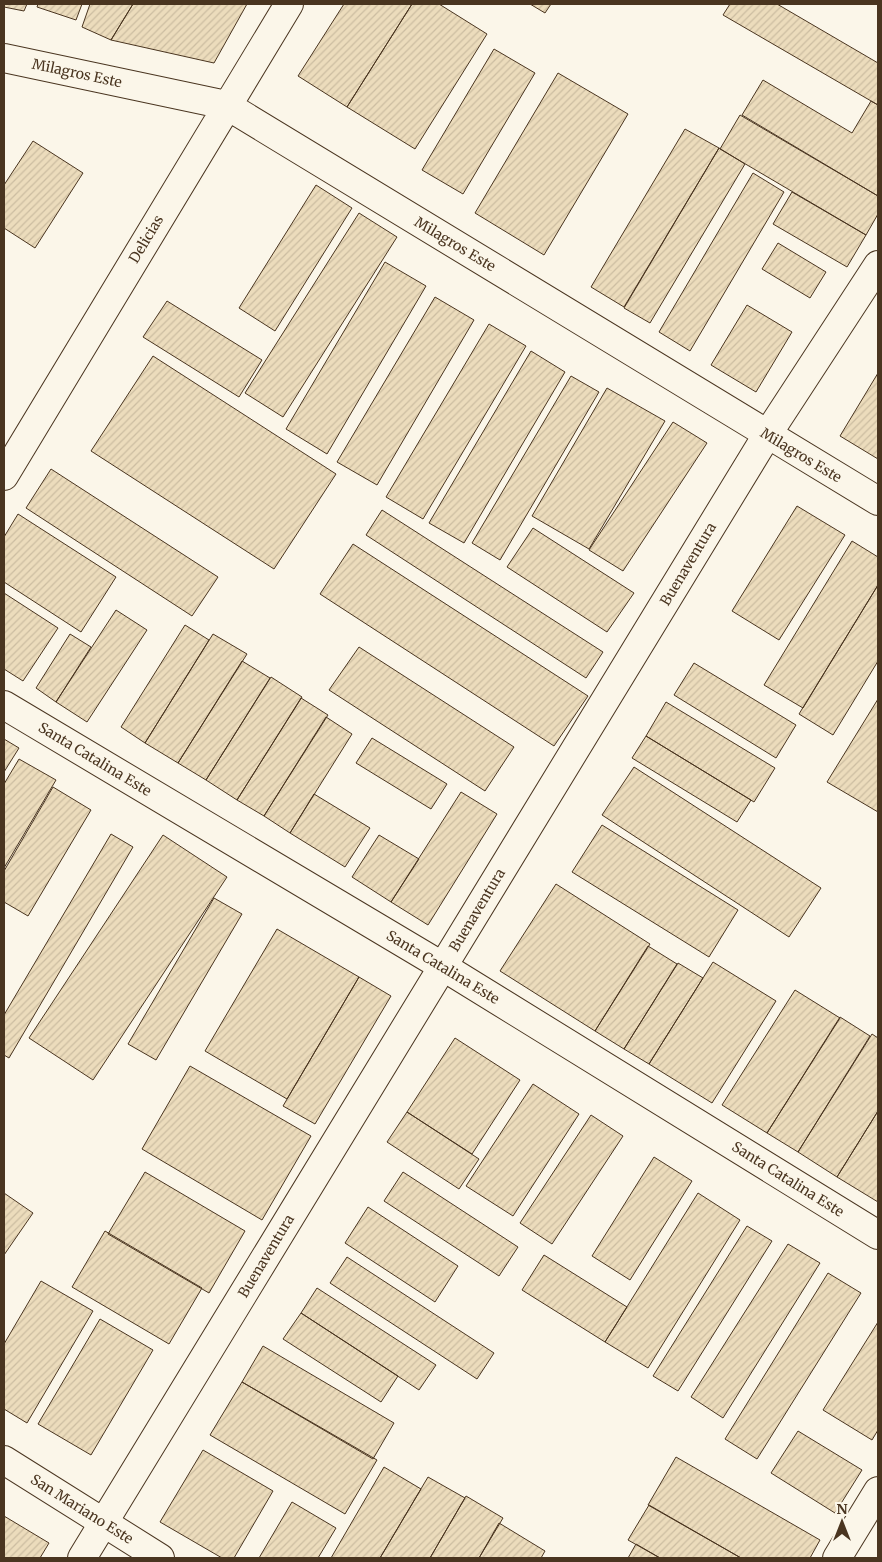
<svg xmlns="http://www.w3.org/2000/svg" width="882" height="1562" font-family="Merriweather,serif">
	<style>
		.building { fill: url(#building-hatch); stroke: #4a3520 }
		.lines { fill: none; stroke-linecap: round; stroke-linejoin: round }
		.street-casing { stroke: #4a3520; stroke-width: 30 }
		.secondary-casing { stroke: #4a3520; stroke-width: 30 }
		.street { stroke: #fbf6e9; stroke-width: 28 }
		.secondary { stroke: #fbf6e9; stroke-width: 28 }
		.labels { text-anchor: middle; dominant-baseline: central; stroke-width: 4; stroke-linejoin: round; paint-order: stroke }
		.street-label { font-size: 14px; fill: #4a3520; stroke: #fbf6e9 }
	</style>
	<defs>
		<pattern id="building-hatch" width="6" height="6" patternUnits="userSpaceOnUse" patternTransform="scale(1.25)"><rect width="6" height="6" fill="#ecdcbc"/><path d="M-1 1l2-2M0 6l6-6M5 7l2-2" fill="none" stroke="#ccbda1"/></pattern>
	</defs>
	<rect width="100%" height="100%" fill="#fbf6e9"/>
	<path class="building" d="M4,4H27L24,11L4,7Z
		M38,4H82L76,20L37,7Z
		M90,4H133L111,40L82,27Z
		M133,4H247L214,63L111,40Z
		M344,4H412L347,107L298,76Z
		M412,4H439L487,34L415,149L347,107Z
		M530,4H551L545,13Z
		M730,4H777L878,63V105L723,15Z
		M494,49L535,73L463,194L422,170Z
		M558,73L628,114L544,255L475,213Z
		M763,80L852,133L871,101L878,105V196L742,115Z
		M740,115L878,196V214L866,235L720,149Z
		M685,129L719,148L624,307L591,287Z
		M33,141L83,173L35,248L4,228V185Z
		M719,148L745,164L650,323L624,308Z
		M753,173L784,192L690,351L659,332Z
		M316,185L352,208L275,331L239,308Z
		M792,192L866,235L847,267L773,224Z
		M359,213L397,237L283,417L245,393Z
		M778,243L826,272L810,298L762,269Z
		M385,262L426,286L327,454L286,429Z
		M435,297L474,320L377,485L337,462Z
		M167,301L262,360L239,397L143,337Z
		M747,305L792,332L756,392L711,365Z
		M489,324L526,346L423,519L386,497Z
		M531,351L565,372L464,543L429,523Z
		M153,356L336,474L274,569L91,451Z
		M878,373V459L840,436Z
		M571,376L599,392L500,560L472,543Z
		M607,388L665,421L589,549L532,516Z
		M673,422L707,443L623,571L589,550Z
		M51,469L218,577L192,616L26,508Z
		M797,506L845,535L779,640L732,611Z
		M382,510L603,652L586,678L366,535Z
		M18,514L116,577L81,632L4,582V537Z
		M533,528L634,593L607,632L507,567Z
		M852,541L878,557V585L803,708L764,685Z
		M353,544L588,696L554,746L320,594Z
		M878,585V661L833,735L799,714Z
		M4,593L58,628L23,681L4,669Z
		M116,610L147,630L87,722L56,702Z
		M185,625L209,640L145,743L121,727Z
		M70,634L91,647L56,702L36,688Z
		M213,634L247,654L178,763L145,743Z
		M359,647L514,747L485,791L329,690Z
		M242,661L270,678L206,780L178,763Z
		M694,663L796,725L776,758L674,695Z
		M271,677L302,697L237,800L206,780Z
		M301,698L328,715L264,816L237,800Z
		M878,699V812L827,782Z
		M666,702L775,768L754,802L646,736Z
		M326,717L352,734L290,833L264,816Z
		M646,736L751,800L737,822L632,758Z
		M372,738L447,784L431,809L356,763Z
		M4,739L19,748L4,772Z
		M19,759L56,780L4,868V784Z
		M634,767L821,888L789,937L602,815Z
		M53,787L91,810L28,916L4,902V871Z
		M461,792L497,814L428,925L391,902Z
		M314,794L370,828L345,867L290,833Z
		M602,825L738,910L709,957L572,872Z
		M111,834L133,847L9,1058L4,1055V1015Z
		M163,835L227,877L93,1080L29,1038Z
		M379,835L419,859L391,902L352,877Z
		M556,884L650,944L595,1031L500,971Z
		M214,898L242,914L156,1060L128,1044Z
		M277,929L359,977L287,1099L205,1051Z
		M648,946L677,964L624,1049L595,1031Z
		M713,962L776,1001L712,1103L649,1064Z
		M678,963L703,978L649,1064L624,1049Z
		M359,977L391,996L315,1124L283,1106Z
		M795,990L840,1018L767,1133L722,1105Z
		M840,1017L870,1036L798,1152L767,1133Z
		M872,1034L878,1038V1111L837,1177L798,1152Z
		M455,1038L520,1080L472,1154L407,1112Z
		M190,1066L311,1136L262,1220L142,1149Z
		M533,1084L579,1114L513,1216L466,1186Z
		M878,1111V1202L837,1177Z
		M407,1112L479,1159L459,1189L387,1142Z
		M591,1115L623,1136L552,1244L520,1223Z
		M654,1157L692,1181L630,1280L592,1256Z
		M145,1172L245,1231L209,1293L108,1234Z
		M403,1172L518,1247L499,1276L384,1201Z
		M4,1193L33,1213L4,1255Z
		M698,1193L740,1220L648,1368L605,1342Z
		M368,1207L458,1266L435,1302L345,1243Z
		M747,1226L772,1241L678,1391L653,1376Z
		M105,1231L202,1288L169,1344L72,1287Z
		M788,1244L820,1263L723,1418L691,1397Z
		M544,1255L627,1307L605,1342L522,1290Z
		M347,1257L494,1353L477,1379L330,1283Z
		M828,1273L861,1293L757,1459L725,1439Z
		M41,1281L93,1311L27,1423L4,1409V1344Z
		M317,1288L436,1365L419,1390L301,1313Z
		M301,1313L398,1376L381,1402L283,1339Z
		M100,1319L153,1350L91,1455L38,1424Z
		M878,1322V1430L872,1440L823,1410Z
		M263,1346L394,1423L373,1459L242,1382Z
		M242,1382L377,1460L345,1514L210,1435Z
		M798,1431L862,1470L835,1513L771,1473Z
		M203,1450L273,1491L234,1558H222L160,1522Z
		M676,1457L820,1540L810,1558H741L648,1505Z
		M384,1467L421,1489L380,1558H331Z
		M428,1477L465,1498L430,1558H380Z
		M466,1496L503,1518L479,1558H430Z
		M292,1502L336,1528L318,1558H259Z
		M649,1505L741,1558H660L628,1540Z
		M4,1516L49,1543L40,1558H4Z
		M499,1523L545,1551L541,1558H479Z
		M636,1544L660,1558H628Z"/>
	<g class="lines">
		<g class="street-casing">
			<path id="street" d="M4,58L226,105L878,501
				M4,476L289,4
				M82,1558L767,435L878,265
				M837,1558L878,1491"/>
		</g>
		<g class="secondary-casing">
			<path id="secondary" d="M4,705L442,966L878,1235
				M4,1460L160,1558"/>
		</g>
		<use href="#street" class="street"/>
		<use href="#secondary" class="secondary"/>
	</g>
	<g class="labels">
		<g class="street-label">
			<text transform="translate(77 73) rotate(12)">Milagros Este</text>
			<text transform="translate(146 239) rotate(-59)">Delicias</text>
			<text transform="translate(455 244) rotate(31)">Milagros Este</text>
			<text transform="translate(801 455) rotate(31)">Milagros Este</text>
			<text transform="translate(688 564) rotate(-59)">Buenaventura</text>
			<text transform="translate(95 759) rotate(31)">Santa Catalina Este</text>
			<text transform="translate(477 910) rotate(-59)">Buenaventura</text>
			<text transform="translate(443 967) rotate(31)">Santa Catalina Este</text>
			<text transform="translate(788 1179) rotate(32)">Santa Catalina Este</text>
			<text transform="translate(266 1256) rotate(-59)">Buenaventura</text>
			<text transform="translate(82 1509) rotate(32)">San Mariano Este</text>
		</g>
	</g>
	<rect width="882" height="1562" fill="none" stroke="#4a3520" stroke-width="10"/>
	<g transform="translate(842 1522)" stroke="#fbf6e9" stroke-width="4" paint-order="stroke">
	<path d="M0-4L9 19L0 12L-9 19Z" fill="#4a3520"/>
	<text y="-8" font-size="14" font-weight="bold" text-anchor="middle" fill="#4a3520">N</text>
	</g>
</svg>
